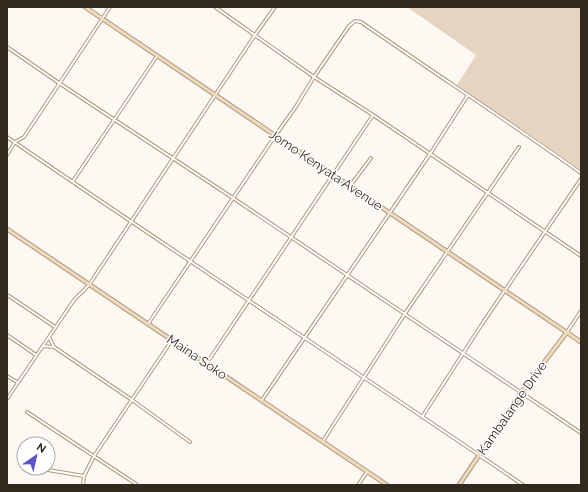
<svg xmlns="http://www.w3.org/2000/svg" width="588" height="492" font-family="Raleway,sans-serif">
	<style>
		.green { fill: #e5d4c0 }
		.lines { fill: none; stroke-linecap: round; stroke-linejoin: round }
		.street-casing { stroke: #ae977c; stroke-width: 4 }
		.secondary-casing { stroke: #ae977c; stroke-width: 5 }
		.street { stroke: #fff; stroke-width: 2 }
		.secondary { stroke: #eedabd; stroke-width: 3 }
		.labels { text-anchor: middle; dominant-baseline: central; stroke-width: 3; stroke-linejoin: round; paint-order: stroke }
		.street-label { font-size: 13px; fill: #32291e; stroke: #fff }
	</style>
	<rect width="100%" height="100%" fill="#fdf8f2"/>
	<path class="green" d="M407,7H581V170L457,85L476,55Z"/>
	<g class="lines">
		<g class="street-casing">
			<path id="street" d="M215,7L314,77L373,115L581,256
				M7,47L59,83L233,198L581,433
				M7,137C178,255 352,368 523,485
				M7,155L15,142L24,137L110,7
				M73,181L157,56
				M350,186L371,158
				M7,296H9L55,327
				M148,324L275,136L295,108L314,77L349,26L355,21L361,22C434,73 508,121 581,173
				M567,332L581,311
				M7,335L36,355
				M49,337L54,347
				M43,346L54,347L132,400L190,442
				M207,363L373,115
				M7,376L17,382
				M7,399L74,300L89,285L255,35L275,7
				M262,400L430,154L468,95
				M27,412L136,484
				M422,417L484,321L581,179
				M323,441L404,315L519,147
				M42,469L84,476
				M83,485L84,476L94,456L172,340
				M358,485L367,472"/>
		</g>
		<g class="secondary-casing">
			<path id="secondary" d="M85,7L581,342
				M7,229L387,485
				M459,485L521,393L567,332"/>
		</g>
		<use href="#street" class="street"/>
		<use href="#secondary" class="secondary"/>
	</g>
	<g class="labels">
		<g class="street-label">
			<text transform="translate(326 170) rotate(34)">Jomo Kenyata Avenue</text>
			<text transform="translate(197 357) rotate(34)">Maina Soko</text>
			<text transform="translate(512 408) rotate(-55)">Kambalange Drive</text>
		</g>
	</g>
	<rect width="588" height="492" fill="none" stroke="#32291e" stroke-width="16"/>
	<g transform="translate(36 456) rotate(34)"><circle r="19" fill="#ffffff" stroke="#ada9a5"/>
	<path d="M0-3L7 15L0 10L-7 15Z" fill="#5b53cb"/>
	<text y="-6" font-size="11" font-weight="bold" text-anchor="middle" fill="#32291e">N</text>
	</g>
</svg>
